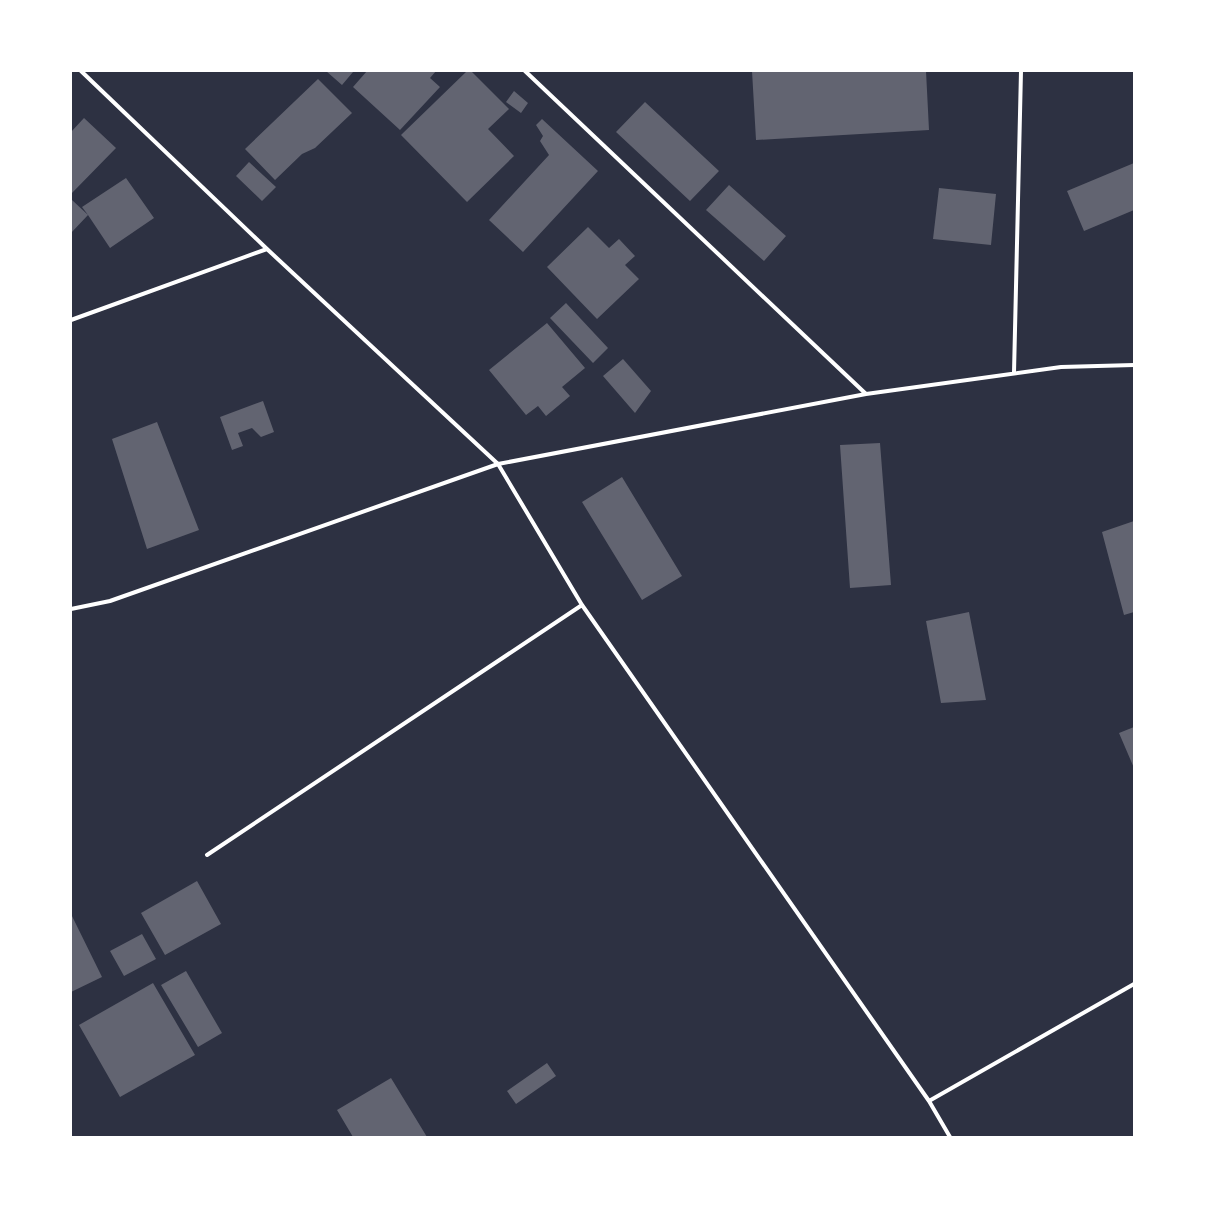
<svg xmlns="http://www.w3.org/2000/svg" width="1205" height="1208" font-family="Mulish,sans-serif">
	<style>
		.building { fill: #626471 }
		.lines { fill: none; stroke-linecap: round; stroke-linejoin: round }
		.minor { stroke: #fff; stroke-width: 4 }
	</style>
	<rect width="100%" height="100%" fill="#2d3142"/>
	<path class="building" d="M326,71H351L353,72L342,85Z
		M367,71H436L430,78L440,87L400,130L353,87Z
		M467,71H471L509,109L488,129L514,156L467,202L401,135Z
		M752,71H926L929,130L756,140Z
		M318,79L352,113L315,148L302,154L275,180L245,149Z
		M514,91L528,103L521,113L506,102Z
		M645,102L719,171L690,201L616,132Z
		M84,118L116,148L71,194V132Z
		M542,119L598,171L523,252L489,220L549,155L540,141L543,136L536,125Z
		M249,162L276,187L262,201L236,176Z
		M1134,163V210L1084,231L1067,191Z
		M126,178L154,218L110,248L88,215L71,233V199L88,215L82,207Z
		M729,185L786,236L764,261L706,210Z
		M939,188L996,194L991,245L933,239Z
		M588,227L609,248L619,239L635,256L625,265L639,279L597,319L547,267Z
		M566,303L608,348L593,363L550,318Z
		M547,323L585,368L562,387L570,396L546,416L538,406L526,415L489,370Z
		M623,359L651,391L635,413L603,376Z
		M263,401L274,432L261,437L252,428L238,433L243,446L232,450L220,417Z
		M157,422L199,530L147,549L112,439Z
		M880,443L891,585L850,588L840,445Z
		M622,477L682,576L642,600L582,502Z
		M1134,521V612L1124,615L1102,532Z
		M969,612L986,700L941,703L926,621Z
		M1134,727V768L1119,733Z
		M197,881L221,924L165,955L141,913Z
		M71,914L102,977L71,992Z
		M142,934L156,959L124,976L110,951Z
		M186,971L222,1033L198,1047L161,985Z
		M153,983L195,1055L120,1097L79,1025Z
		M547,1063L556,1076L516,1104L507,1091Z
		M391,1078L427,1137H353L337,1110Z"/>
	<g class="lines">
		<path class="minor" d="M81,71L267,249L498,464L582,605L929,1101L950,1137
			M525,71L866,394
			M71,320L267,249
			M1014,373L1021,71
			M71,609L110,601L498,464L866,394L1061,367L1134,365
			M207,855L582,605
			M929,1101L1134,984"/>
	</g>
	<rect width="1205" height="1208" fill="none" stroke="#ffffff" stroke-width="144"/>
</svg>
